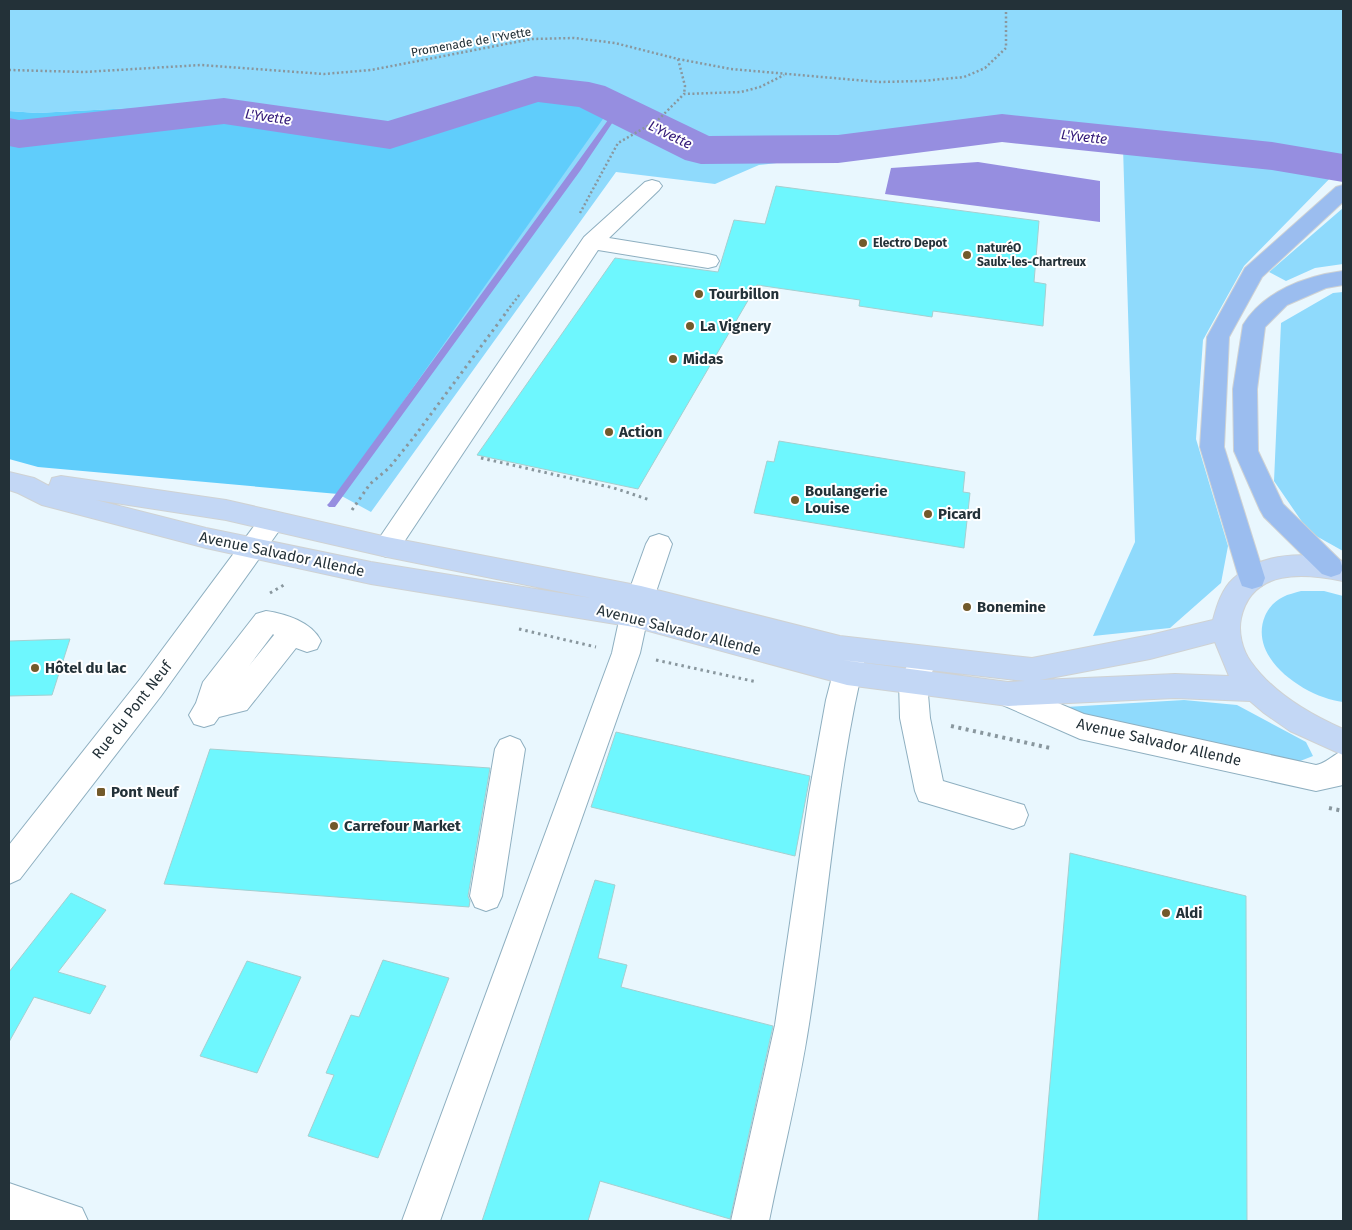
<svg xmlns="http://www.w3.org/2000/svg" width="1352" height="1230" font-family="'Fira Sans',sans-serif">
	<style>
		.green { fill: #8fdafc }
		.forest { fill: #60cdfb }
		.water { fill: #968ee0 }
		.lines { fill: none; stroke-linecap: round; stroke-linejoin: round }
		.stream { fill: #968ee0; fill-rule: evenodd }
		.river { fill: #968ee0; fill-rule: evenodd }
		.building { fill: #6ef7fe; stroke: #a5cfd0 }
		.minor-casing { stroke: #8eafc0; stroke-width: 2 }
		.major-casing { stroke: #cfd2d3; stroke-width: 2 }
		.highway-casing { stroke: #cfd2d3; stroke-width: 2 }
		.path-far2 { stroke: #89979e; stroke-width: 2.5; stroke-dasharray: 2 2.5; stroke-linecap: butt }
		.path-far1 { stroke: #89979e; stroke-width: 3; stroke-dasharray: 2.5 4; stroke-linecap: butt }
		.path { stroke: #89979e; stroke-width: 4; stroke-dasharray: 3 4.5; stroke-linecap: butt }
		.minor { fill: #fff; fill-rule: evenodd }
		.major { fill: #c3d7f5; fill-rule: evenodd }
		.highway { fill: #9bbdef; fill-rule: evenodd }
		.poi-dot { fill: #725a2b; stroke: #fff; stroke-width: 2 }
		.labels { text-anchor: middle; dominant-baseline: central; stroke-width: 4; stroke-linejoin: round; paint-order: stroke }
		.far-street-label { font-size: 12px; fill: #233138; stroke: #fff }
		.far-poi-label { font-size: 12px; font-weight: bold; fill: #233138; stroke: #fff; text-anchor: start }
		.far-water-label { font-size: 14px; font-style: italic; fill: #331978; stroke: #fff }
		.poi-label { font-size: 15px; font-weight: bold; fill: #233138; stroke: #fff; text-anchor: start }
		.street-label { font-size: 15px; fill: #233138; stroke: #fff }
	</style>
	<rect width="100%" height="100%" fill="#e9f7fe"/>
	<path class="green" d="M9,9H1343V165L1244,266L1203,340L1196,439L1228,546L1221,583L1170,628L1093,636L1135,542L1123,147L1003,136L759,165L715,184L616,172L371,512L338,494L616,99L454,106L401,123H360L288,110L227,103L37,113L9,111Z
		M1343,208V264L1315,268L1286,281L1269,272Z
		M1343,292V551L1309,532L1274,481L1281,323L1333,293Z
		M1301,591H1324L1343,596V702C1307,698 1247,659 1265,616C1268,608 1275,601 1283,597C1288,594 1295,593 1301,591Z
		M1184,700L1237,705L1306,742L1313,756L1290,765L1105,725L1066,707Z"/>
	<path class="forest" d="M546,79L586,86L617,99L338,494L38,467L9,459V111L37,113L227,103L288,110L360,123H401Z"/>
	<path class="water" d="M978,162L1100,181V222L885,194L891,168Z"/>
	<g class="lines">
		<path class="stream" d="M616,109L621,110L580,171L335,507H329L327,505L329,503L574,167Z"/>
		<path class="river" d="M535,76L589,82L605,86L709,136L838,135L1002,114L1272,142L1343,154V182L1272,170L1002,142L838,163L701,164L685,160L579,107L538,102L390,149L224,124L19,148L9,146V118L19,120L224,98L388,121Z"/>
	</g>
	<path class="building" d="M776,186L1039,221L1034,282L1046,284L1043,326L933,311L932,317L919,315L859,306L860,300L757,285L638,489L477,455L615,258L718,272L734,220L765,224Z
		M779,441L965,472L963,492L970,493L964,548L754,513L767,461L774,462Z
		M70,639L52,695L9,696V641Z
		M616,732L810,776L795,856L591,807Z
		M210,749L490,768L468,896L470,901L469,907L164,884Z
		M1070,853L1246,896L1247,1221H1038Z
		M595,880L615,885L598,958L627,965L621,987L773,1026L730,1219L600,1181L588,1221H482Z
		M71,893L106,910L58,972L106,986L90,1014L34,997L9,1042V972Z
		M383,960L449,978L378,1158L308,1136L334,1075L326,1073L351,1015L359,1017Z
		M247,961L301,977L257,1073L200,1056Z"/>
	<g class="lines">
		<g class="minor-casing">
			<path id="minor" d="M652,180L659,182L662,186L659,190L609,238L708,254L716,256L719,261L716,266L708,268L598,250L396,554L387,557L378,554L374,547L378,540L584,237L645,182Z
				M272,511L281,514L285,521L281,528L161,696L20,879L9,884V845L141,678L263,514Z
				M659,534L668,537L672,544L648,616L640,653L440,1221H402L612,653L620,616L646,544L650,537Z
				M266,611C286,614 312,622 321,641L317,649L307,652L296,648L247,710L219,717L214,724L204,727L194,724L189,715L196,703L203,682L256,614ZM273,634L274,635L249,666Z
				M853,638L863,642L867,650C836,773 829,899 809,1024C799,1090 782,1156 769,1221H731L775,1025L809,794L826,700L839,650L843,642Z
				M925,646L935,650L939,658L927,682L930,718L943,781L1024,805L1028,815L1024,825L1013,829L919,801L915,791L900,718L899,682L915,650Z
				M1008,682L1084,714L1316,765C1327,763 1332,755 1343,751V785L1316,791L1080,739L998,703L994,694L998,685Z
				M510,736L520,740L525,749L502,896L497,907L486,911L475,907L470,896L495,749L500,740Z
				M9,1183L82,1208L88,1221L9,1220Z"/>
		</g>
		<g class="major-casing">
			<path id="major" d="M9,472L34,478L49,486L52,478L61,476L226,500L387,537L641,586L840,636L1032,658L1150,635L1213,620C1217,605 1222,589 1233,579C1262,551 1307,552 1343,561V581C1305,573 1252,568 1241,618C1238,632 1242,650 1251,662C1273,693 1309,714 1343,729V755L1290,731L1264,713L1250,701L1175,698L1008,706L847,685L634,627L371,584L206,548L42,505L18,493L9,490ZM96,500L226,520L387,557L591,598L371,562L206,528ZM1215,642L1229,676L1175,674L1040,680L1150,659ZM842,660L1025,681L1008,682Z"/>
		</g>
		<g class="highway-casing">
			<path id="highway" d="M1343,185V202L1262,277L1229,337L1224,447L1265,578L1262,586L1252,589L1242,586L1239,578L1200,447L1207,337L1245,268L1336,187Z
				M1343,271V285L1326,288L1287,305L1265,327L1257,389L1258,451L1283,504L1340,560L1343,569L1340,574L1331,577L1322,574L1264,517L1260,510L1234,451L1233,389L1243,325C1264,291 1305,276 1343,271Z"/>
		</g>
		<path class="path-far2" d="M678,59L685,86L684,94
			M9,70L84,72L201,65L324,74L371,70L532,39L574,38L615,43L678,59L731,69L879,82L922,81L964,77L985,68L1006,48V9
			M580,213L618,143L658,120L684,94L741,92L760,87L784,75
			M507,311L520,294"/>
		<path class="path-far1" d="M481,458L614,488L650,500
			M352,510L370,484L389,468L414,437L508,310
			M270,593L284,585
			M519,629L596,647
			M656,660L757,682"/>
		<path class="path" d="M951,726L1050,748
			M1329,808L1343,811"/>
		<use href="#minor" class="minor"/>
		<use href="#major" class="major"/>
		<use href="#highway" class="highway"/>
	</g>
	<g class="poi-dot">
		<circle cx="863" cy="243" r="5"/>
		<circle cx="967" cy="255" r="5"/>
		<circle cx="699" cy="294" r="5"/>
		<circle cx="690" cy="326" r="5"/>
		<circle cx="673" cy="359" r="5"/>
		<circle cx="609" cy="432" r="5"/>
		<circle cx="795" cy="500" r="5"/>
		<circle cx="928" cy="514" r="5"/>
		<circle cx="967" cy="607" r="5"/>
		<circle cx="35" cy="668" r="5"/>
		<rect x="96" y="787" width="10" height="10" rx="2.5"/>
		<circle cx="334" cy="826" r="5"/>
		<circle cx="1166" cy="913" r="5"/>
	</g>
	<g class="labels">
		<g class="far-street-label">
			<text transform="translate(471 42) rotate(-10)">Promenade de l'Yvette</text>
		</g>
		<g class="far-poi-label">
			<text x="873" y="243">Electro Depot</text>
			<text x="977" y="248">naturéO<tspan x="977" dy="14">Saulx-les-Chartreux</tspan></text>
		</g>
		<g class="far-water-label">
			<text transform="translate(268 117) rotate(8)">L'Yvette</text>
			<text transform="translate(670 135) rotate(26)">L'Yvette</text>
			<text transform="translate(1084 137) rotate(6)">L'Yvette</text>
		</g>
		<g class="poi-label">
			<text x="709" y="294">Tourbillon</text>
			<text x="700" y="326">La Vignery</text>
			<text x="683" y="359">Midas</text>
			<text x="619" y="432">Action</text>
			<text x="805" y="491">Boulangerie<tspan x="805" dy="17">Louise</tspan></text>
			<text x="938" y="514">Picard</text>
			<text x="977" y="607">Bonemine</text>
			<text x="45" y="668">Hôtel du lac</text>
			<text x="111" y="792">Pont Neuf</text>
			<text x="344" y="826">Carrefour Market</text>
			<text x="1176" y="913">Aldi</text>
		</g>
		<g class="street-label">
			<text transform="translate(282 554) rotate(12)">Avenue Salvador Allende</text>
			<text transform="translate(679 630) rotate(14)">Avenue Salvador Allende</text>
			<text transform="translate(132 710) rotate(-52)">Rue du Pont Neuf</text>
			<text transform="translate(1159 742) rotate(13)">Avenue Salvador Allende</text>
		</g>
	</g>
	<rect width="1352" height="1230" fill="none" stroke="#233138" stroke-width="20"/>
</svg>
